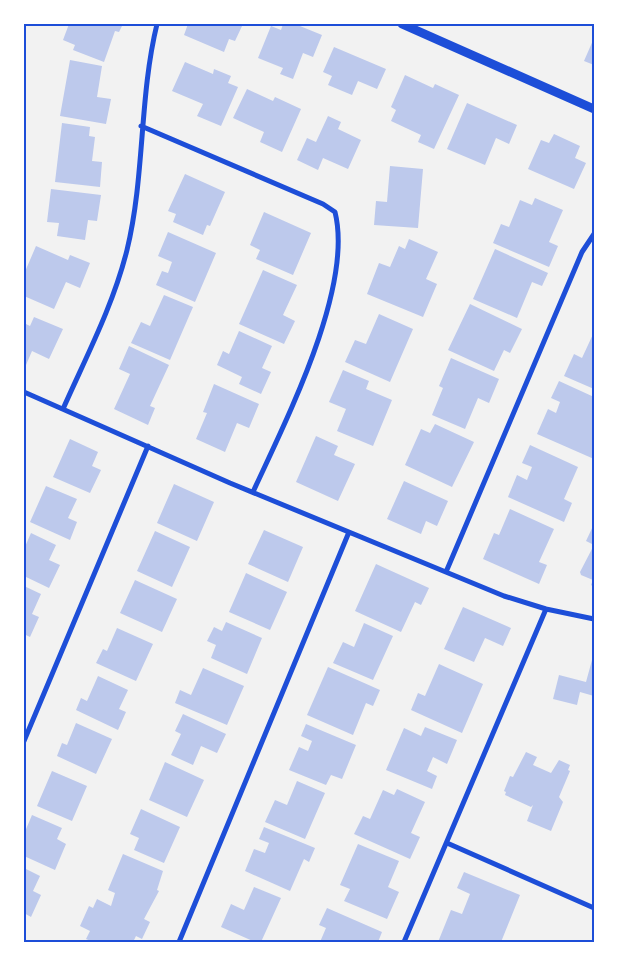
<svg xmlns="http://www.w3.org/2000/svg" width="618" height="966" font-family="Poppins,sans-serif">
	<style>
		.building { fill: #bdc9ec }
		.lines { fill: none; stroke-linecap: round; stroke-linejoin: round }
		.minor { stroke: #1d4ed8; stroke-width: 5 }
		.tertiary { stroke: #1d4ed8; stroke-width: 9 }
		.neatline { fill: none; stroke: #1d4ed8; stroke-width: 2 }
	</style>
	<rect width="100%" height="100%" fill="#f2f2f2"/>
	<path class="building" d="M69,24H123L119,32L115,31L104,62L73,50L75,45L63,40Z
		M188,24H243L235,41L229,39L224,52L184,35Z
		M283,24H295L322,35L313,57L303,53L293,79L280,74L283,68L258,58L271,26L281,30Z
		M594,38V65L584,61Z
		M334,47L386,69L377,89L358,81L352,95L328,85L332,76L323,72Z
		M70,60L102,66L97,97L111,99L106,124L60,116Z
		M185,62L213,74L214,69L231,76L228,83L238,87L221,126L197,116L203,104L172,91Z
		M405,75L433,88L435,84L459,95L434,149L418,142L421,135L391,121L396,110L391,107Z
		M247,89L273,101L275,97L301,109L282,152L260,142L264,132L233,118Z
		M467,103L517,125L509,144L496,138L485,165L447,149Z
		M328,116L341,122L338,129L361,140L348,169L323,158L318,170L297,160L307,138L316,142Z
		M62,123L90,127L89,136L95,137L92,161L102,162L100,187L55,182Z
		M554,134L580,146L575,158L586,163L574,189L528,169L541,140L549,143Z
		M390,166L423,169L418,228L374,225L376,201L387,202Z
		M185,174L225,192L210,226L207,225L203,235L173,222L176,214L168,211Z
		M51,189L101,195L97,221L88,220L85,240L57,236L59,223L47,222Z
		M535,198L563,210L549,242L558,246L549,267L493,243L501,224L509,227L520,200L532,205Z
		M264,212L311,233L293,275L256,259L260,250L250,245Z
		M168,232L216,253L195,302L156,285L162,271L168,273L172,262L158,256Z
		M409,239L438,252L426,279L437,284L423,317L367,294L379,263L390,267L399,246L405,249Z
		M36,246L68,260L70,255L90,263L80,288L66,282L54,309L24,296V274Z
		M495,249L548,273L542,286L532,282L517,318L473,299Z
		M263,270L297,285L283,315L295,321L284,344L239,324Z
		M164,295L193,307L170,360L131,343L141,322L150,326Z
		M470,304L522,329L510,353L504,350L494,371L448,350Z
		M379,314L413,329L390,382L345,362L355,340L366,344Z
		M34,317L63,329L49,359L32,351L26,365L24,363V323L30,326Z
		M239,331L272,346L262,368L271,372L261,394L239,384L242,377L217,365L223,351L229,354Z
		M594,332V389L564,376L574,354L582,358Z
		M129,346L169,365L150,406L155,408L148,425L114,409L130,374L119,369Z
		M451,358L499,379L489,403L478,398L465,429L432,415L443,388L439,386Z
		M343,370L369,381L366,389L392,400L373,446L337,431L346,409L329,402Z
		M559,381L594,397V459L537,434L548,409L556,413L560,402L551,398Z
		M214,384L259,404L249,428L237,423L225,452L196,439L207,413L203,412Z
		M435,424L474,442L452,487L405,465L421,429L430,433Z
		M316,436L338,446L334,455L355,464L338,501L296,482Z
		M70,439L98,452L92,466L101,470L90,493L53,477Z
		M530,445L578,467L564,499L572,503L564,522L508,497L517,475L527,480L532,467L522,463Z
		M404,481L448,501L437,526L426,521L421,534L387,519Z
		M174,484L214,502L197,541L157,523Z
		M46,486L77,499L68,518L77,522L70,540L30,522Z
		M510,509L554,529L539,562L547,565L539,584L483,559L494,533L499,535Z
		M594,524V587L591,585L593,580L581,575L580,572L594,545L586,541Z
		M264,530L303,547L288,582L248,564Z
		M155,531L190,547L172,587L137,571Z
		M31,533L56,545L49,560L60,565L49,588L24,576V549Z
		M376,564L429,588L421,605L415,602L401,632L355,611Z
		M246,573L287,592L270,630L229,612Z
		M135,580L177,599L162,632L120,613Z
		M24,586L41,594L32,614L39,617L30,637L24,634Z
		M463,607L511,628L503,646L485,638L474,662L444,649Z
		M226,622L262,638L247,674L211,658L216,645L207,641L214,627L222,631Z
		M364,623L393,636L373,680L333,663L343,642L354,647Z
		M117,628L153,644L136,681L96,663L103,649L107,651Z
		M592,660L594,661V696L580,692L577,705L553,699L559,675L586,682Z
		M439,664L483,684L462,733L411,710L418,693L425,696Z
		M328,667L380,690L373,706L366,703L353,735L307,715Z
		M203,668L244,686L227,725L175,703L180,690L191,695Z
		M98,676L128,690L119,709L126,712L118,730L76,710L81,698L87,701Z
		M183,714L226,734L217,753L201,746L193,765L171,755L181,734L175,731Z
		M76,723L112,739L96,774L57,756L62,743L67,745Z
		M306,724L356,745L342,779L331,775L326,785L289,770L299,747L308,751L312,741L301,736Z
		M425,727L457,740L447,764L433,757L427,771L437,776L432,789L386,770L404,728L421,736Z
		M526,752L537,757L533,765L551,773L559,760L570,765L568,770L570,771L559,797L563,802L551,831L527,821L533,805L531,807L505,795L506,792L504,791L510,776L513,777Z
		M165,762L204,780L187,817L149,800Z
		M52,771L87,786L72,821L37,806Z
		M297,781L325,793L305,839L265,822L275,800L287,805Z
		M397,789L425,802L411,833L420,837L410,859L354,834L363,816L370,819L383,790L394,795Z
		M141,809L180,827L164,863L134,850L139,838L130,834Z
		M32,815L62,828L57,839L66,844L55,870L24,856V834Z
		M264,827L315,848L309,862L304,859L290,891L245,871L254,849L265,853L269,843L259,839Z
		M358,844L399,861L388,887L399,892L387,919L344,901L350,889L340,885Z
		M123,854L163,871L157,890L159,891L144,919L150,922L142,939L136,936L133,942H93L86,939L90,931L80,926L89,906L93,908L97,899L111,906L115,893L108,890Z
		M24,868L40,876L33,891L41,895L31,917L24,913Z
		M464,872L520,895L501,942H438L451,910L462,914L470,894L457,888Z
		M254,887L281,898L261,942H255L221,927L231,904L244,910Z
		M327,908L382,932L378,942H320L326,928L319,925Z"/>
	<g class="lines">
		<path class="minor" d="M141,126L323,204L335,212C354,288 285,422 253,492
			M24,392L230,483L504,596L546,609L594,619
			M63,409C86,357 113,306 127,250C145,176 139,98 157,24
			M446,572L582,252L594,234
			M24,741L148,446
			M447,843L594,908
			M179,942L349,532
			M404,942L546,609"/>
		<path class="tertiary" d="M402,24L594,109"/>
	</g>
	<rect width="618" height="966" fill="none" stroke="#ffffff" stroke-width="50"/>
	<rect x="25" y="25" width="568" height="916" class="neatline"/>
</svg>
